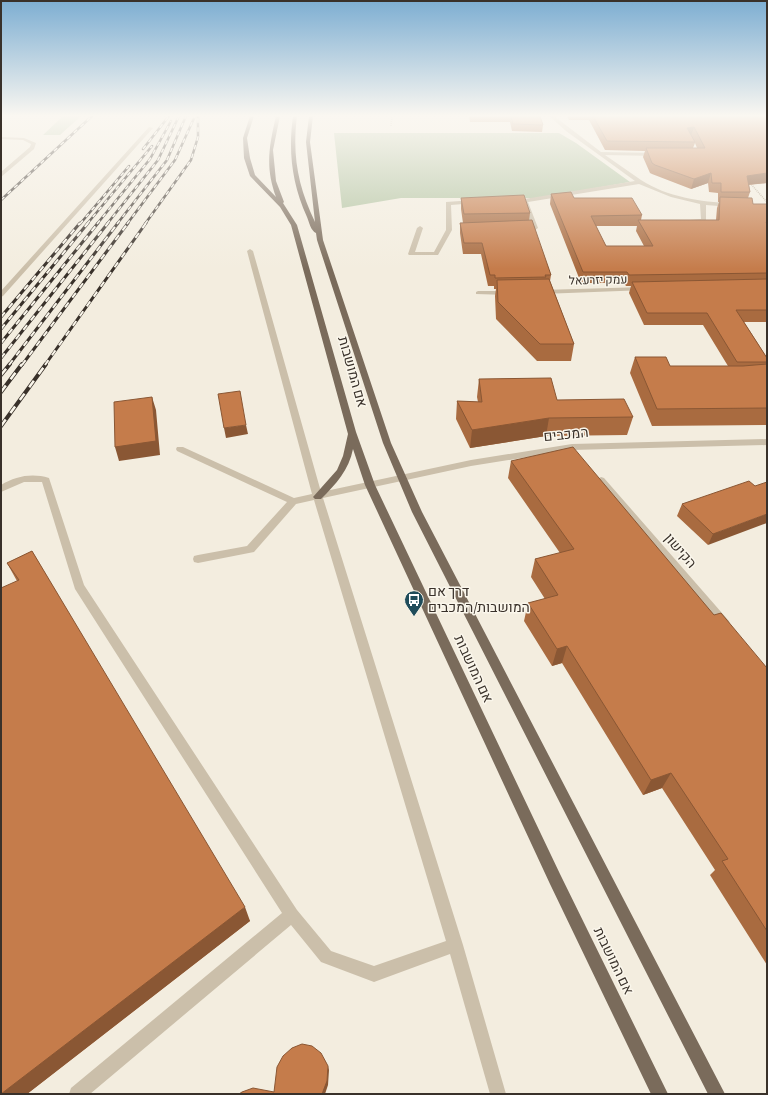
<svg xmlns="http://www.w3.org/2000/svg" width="768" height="1095" font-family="'Alegreya Sans',Heebo,sans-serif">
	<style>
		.green { fill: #b0c29f }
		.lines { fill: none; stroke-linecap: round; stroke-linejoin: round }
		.path { stroke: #b7a995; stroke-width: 1.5; stroke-dasharray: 1 1; stroke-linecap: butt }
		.minor { fill: #cbbfaa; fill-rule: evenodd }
		.major { fill: #7a6b5b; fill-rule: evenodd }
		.rail-far2-casing { stroke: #39312a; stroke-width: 2.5 }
		.rail-far1-casing { stroke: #39312a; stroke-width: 3 }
		.rail-casing { stroke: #39312a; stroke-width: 4 }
		.rail-far2 { stroke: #faf6eb; stroke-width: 1.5; stroke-dasharray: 4.5; stroke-linecap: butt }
		.rail-far1 { stroke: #faf6eb; stroke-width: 2; stroke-dasharray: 6; stroke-linecap: butt }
		.rail { stroke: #faf6eb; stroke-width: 2.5; stroke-dasharray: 8; stroke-linecap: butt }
		.wall { fill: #a96b40; fill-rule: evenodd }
		.shaded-wall { fill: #8a5734 }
		.building { fill: #c57c4b; stroke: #8a5734 }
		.labels { text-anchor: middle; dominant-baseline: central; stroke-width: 3; stroke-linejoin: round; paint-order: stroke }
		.far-street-label { font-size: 12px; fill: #39312a; stroke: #faf6eb }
		.street-label { font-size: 14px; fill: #39312a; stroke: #faf6eb }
		.poi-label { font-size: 14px; fill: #39312a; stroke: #faf6eb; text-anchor: start }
	</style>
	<rect width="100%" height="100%" fill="#f3eddf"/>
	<path class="green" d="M63,116H81L60,135H43Z
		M334,133H559L576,143L630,182L538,198H401L342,208Z"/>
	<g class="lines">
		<path class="path" d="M391,126L392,116
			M750,183L767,202"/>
		<path class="minor" d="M549,116H554L601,152L660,153V155L658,156L605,155C617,163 629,172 641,180C667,197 701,202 731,203L734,205L731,207L706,205V222L692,223L690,222V220L701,219L700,204L671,197L639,184L528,202L538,228L535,230L519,229V227L531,226L523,203H512V201L635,181L566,131Z
			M149,127L153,128L3,296L1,297V291Z
			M1,137L24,138L36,143L34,149L1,177V172L30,147L31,144L23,140L1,139Z
			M474,200L476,201V203L451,205L452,230L438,255H409L408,254L417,228L420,226L423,228L415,252H434L446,230V202Z
			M250,249L253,251L321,492L471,460L572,444L767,439V445L572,450L471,466L323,498L463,945L506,1094H490L450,954L374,982L321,962L291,925L90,1094H69L71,1088L282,913L75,589L42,482H24L1,492V485C16,476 32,473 49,478L84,585L297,910L331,951L374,966L446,941L314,500L296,504L254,552L198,563L194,562L193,559L194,556L198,555L247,546L287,502L177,451L176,449L177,447H183L294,498L312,494L247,251Z
			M644,287L647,289L646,290L542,294L539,292L542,290Z
			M478,291H508L511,293L508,295L476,294V292Z
			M601,477L604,478L729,621L730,624L729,627L725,628L721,627L598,482L596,480Z"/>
		<path class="major" d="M250,116H254L247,138L250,158L255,175L276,197C265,167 269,147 276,116H280L273,150L276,181L284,202L283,203L297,225L356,432L375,485L560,874L668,1094H651L550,884L365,485L353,449C349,470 336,484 321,499H315L313,497L337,470L343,456L348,434L291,225L280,207L250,176L244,158L243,138Z
			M293,116H297C292,156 298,186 315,222L306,142L309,116H313L310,142L323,240L391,443L422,512L725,1094H708L412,512L383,443L317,240L316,233C311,231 309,222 307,217C292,184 288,152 293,116Z"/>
		<g class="rail-far2-casing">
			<path id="rail-far2" d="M143,149L169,116
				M1,200L92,116
				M80,224L129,166
				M87,224L152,146
				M97,224L150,159L171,121
				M107,224L158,160L179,116
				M117,224L167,160L186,116
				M127,224L175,160L195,116
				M145,224L191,160L198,137V116"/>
		</g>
		<g class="rail-far1-casing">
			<path id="rail-far1" d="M1,317L80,223
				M1,329L88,223
				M1,343L98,223
				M1,358L108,223
				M9,365L118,223
				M22,365L128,223
				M45,365L146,223"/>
		</g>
		<g class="rail-casing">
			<path id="rail" d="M1,375L10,364
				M1,392L22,364
				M1,426L46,364"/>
		</g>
		<use href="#rail-far2" class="rail-far2"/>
		<use href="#rail-far1" class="rail-far1"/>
		<use href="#rail" class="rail"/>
	</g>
	<path class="wall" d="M469,116H540L543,125L542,132L512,131L510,122H470Z
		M567,116H767V183L749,185L750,192L748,198L753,204H767V322H744L767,358V425L652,426L630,373L635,357L670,366H728L703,325H644L629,293L631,286H626L624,283H581L550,204L551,194L574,198L642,215L641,220H716L717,208L719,202H718V193L709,192L708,183L691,189L652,174L650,173L643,157L645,151L605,150L589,120H569ZM695,143L697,148H693ZM596,226H637L636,231L644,246H606Z
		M461,198L530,213L529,221L551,275L550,281L574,344L571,361H537L496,319L495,296L496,289H494V286H488L481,254H463L460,233V223H463L461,209Z
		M479,379L557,400L633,417L627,435L546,436L470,448L456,419L457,401L478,402L477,397Z
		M511,461L714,615L767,668V965L710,875L715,870L662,788L643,795L562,663L552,666L524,621L528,603L545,599L531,577L535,559L560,553L508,478Z
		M755,486L708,545L677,516L682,504Z
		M32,551L250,921L27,1094H1L17,581L7,563Z"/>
	<path class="shaded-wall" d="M694,127L691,136L687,128Z
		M711,173L708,183L691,189L694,179Z
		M767,173V183L743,185L747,176Z
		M152,397L156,410L160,455L119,461L115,447Z
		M549,418L546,436L470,448L472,430Z
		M246,425L248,434L226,438L224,428Z
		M767,514V523L708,545L713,534Z
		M567,646L562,663L552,666L557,649Z
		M671,773L662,788L643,795L651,780Z
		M245,907L250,921L27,1094H1Z
		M328,1066L329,1070L328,1085L325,1094H322Z"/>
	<path class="building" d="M511,116H540L543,125L513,124Z
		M593,116H767V173L747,176L750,192H721V183H712L711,173L694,179L655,165L652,163L646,148H705L694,127L687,128L695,142L607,141Z
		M571,192L574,198H632L642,215L591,216L606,246H653L638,220H719L720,197L752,198L753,204H767V222H766L767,224V273L629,275L627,272H583L551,194Z
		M524,195L530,213L464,214L461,198Z
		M532,220L551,275H545L546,277L495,278V275H490L482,243H464L460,223Z
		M549,279L574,344H540L498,302L497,280Z
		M767,279V310H736L767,358V362H737L707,313H647L632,282Z
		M635,357H666L670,366H743L767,364V408L657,409Z
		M551,378L557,400L624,399L633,417L549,418L472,430L457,401L482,402L479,379Z
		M240,391L246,425L224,428L218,394Z
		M152,397L156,441L115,447L114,402Z
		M573,447L714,615L721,613L767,668V931L722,861L728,859L671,773L651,780L567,646L557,649L528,603L558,595L535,559L574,549L511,461Z
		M749,481L755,486L767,482V514L713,534L682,504Z
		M32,551L245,907L1,1094V588L19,580L7,563Z
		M302,1044L312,1046L321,1053L328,1066L327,1081L322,1094H239L242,1092L253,1088L274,1092L277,1067L283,1056L292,1048Z"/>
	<linearGradient id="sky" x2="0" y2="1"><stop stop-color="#7daed2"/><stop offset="0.43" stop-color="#faf7f1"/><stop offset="1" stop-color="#faf7f1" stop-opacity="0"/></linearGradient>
	<rect width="768" height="269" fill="url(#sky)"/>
	<defs>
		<g id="bus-pin" transform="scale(1)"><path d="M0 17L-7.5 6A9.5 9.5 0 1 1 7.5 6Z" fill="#1f4c5a" stroke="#faf6eb"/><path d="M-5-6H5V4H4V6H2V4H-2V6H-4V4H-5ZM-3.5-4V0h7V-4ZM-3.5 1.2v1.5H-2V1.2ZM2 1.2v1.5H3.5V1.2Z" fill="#fff"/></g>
	</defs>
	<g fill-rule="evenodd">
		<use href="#bus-pin" x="414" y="600"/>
	</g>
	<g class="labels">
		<g class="far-street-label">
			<text transform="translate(598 280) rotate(-1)">עמק יזרעאל</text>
		</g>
		<g class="street-label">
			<text transform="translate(352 372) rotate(74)">אם המושבות</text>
			<text transform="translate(566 435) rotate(-6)">המכבים</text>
			<text transform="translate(680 551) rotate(49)">הקישון</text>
			<text transform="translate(473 669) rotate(65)">אם המושבות</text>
			<text transform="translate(613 961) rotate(64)">אם המושבות</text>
		</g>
		<g class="poi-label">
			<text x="428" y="592">דרך אם<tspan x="428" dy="16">המושבות/המכבים</tspan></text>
		</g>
	</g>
	<rect width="768" height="1095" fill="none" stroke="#39312a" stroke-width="4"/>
</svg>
